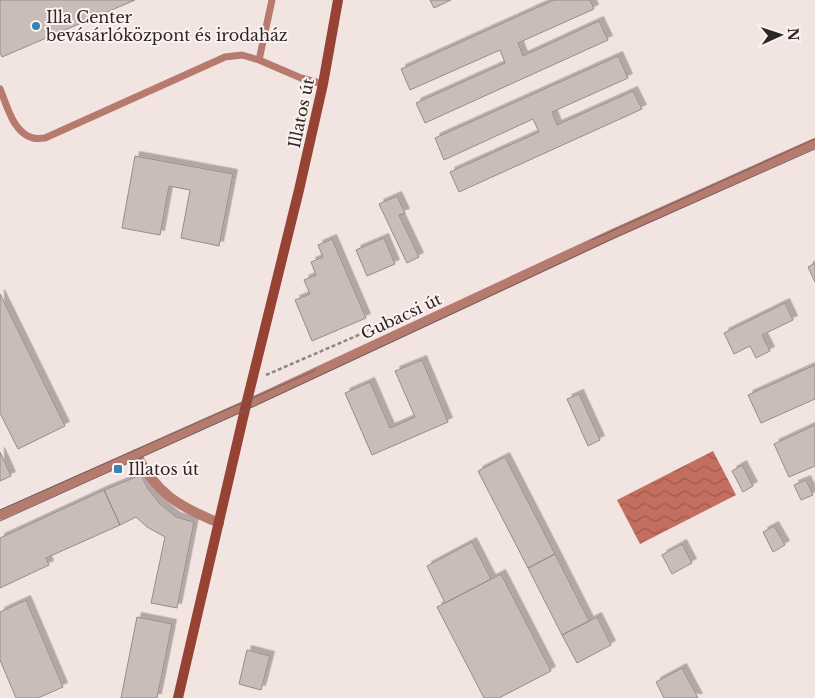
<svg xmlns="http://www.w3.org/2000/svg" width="815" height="698" font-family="'Libre Baskerville',serif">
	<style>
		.water { fill: url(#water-waves) }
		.building { fill: #c9bcb9; stroke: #988c89; filter: url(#shadow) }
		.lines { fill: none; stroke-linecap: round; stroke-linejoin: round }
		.path { stroke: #8e8583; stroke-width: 2.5; stroke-dasharray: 4 2.5; stroke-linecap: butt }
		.lane { stroke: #b67a6e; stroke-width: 7 }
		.street { stroke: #b67a6e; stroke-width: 10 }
		.secondary { stroke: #974334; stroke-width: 10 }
		.tram { stroke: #6c6462; stroke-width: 1 }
		.poi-dot { fill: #3782b6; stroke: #fdf2f0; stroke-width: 2 }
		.labels { text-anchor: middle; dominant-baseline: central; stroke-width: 4; stroke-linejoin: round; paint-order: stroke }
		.poi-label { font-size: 16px; fill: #2c2726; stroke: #fdf2f0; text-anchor: start }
		.street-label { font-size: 16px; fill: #2c2726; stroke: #fdf2f0 }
	</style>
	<defs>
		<pattern id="water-waves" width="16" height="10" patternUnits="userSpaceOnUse" patternTransform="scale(1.25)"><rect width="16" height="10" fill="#c36e5e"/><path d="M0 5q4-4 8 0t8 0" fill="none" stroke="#9f5a4d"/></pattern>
		<filter id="shadow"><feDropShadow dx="4.5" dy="-4.5" stdDeviation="0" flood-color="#0004"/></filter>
	</defs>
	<rect width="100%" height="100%" fill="#f2e4e1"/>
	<path class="water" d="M713,451L736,495L640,544L617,500Z"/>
	<path class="building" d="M0,0H135L2,57L0,53Z
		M430,0H451L434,8Z
		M554,0H590L594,9L518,43L523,56L599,21L608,40L425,123L416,103L505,63L500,50L410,90L401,69Z
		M618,56L628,78L552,112L557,125L633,91L642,109L459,192L450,172L539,132L533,119L444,160L435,138Z
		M135,156L233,174L219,246L181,238L190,190L169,186L160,235L122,228Z
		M397,196L405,213L399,215L419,257L407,263L379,204Z
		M384,238L395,264L367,276L356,250Z
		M332,239L366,318L312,341L295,300L310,294L304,280L316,275L311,262L323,257L318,245Z
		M815,263V282L808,267Z
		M0,294L65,426L18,449L0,413Z
		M785,303L793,320L762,335L770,351L756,358L750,346L734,354L724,333Z
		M422,360L448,422L372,455L345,393L370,382L390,428L415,417L395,371Z
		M815,365V399L761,423L748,395Z
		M579,394L600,440L588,446L567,399Z
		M815,425V466L789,477L774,444Z
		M0,452L11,476L0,481Z
		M505,457L555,554L528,568L478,471Z
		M742,465L753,486L743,492L732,471Z
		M141,475L148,489L160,504L176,517L194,522L177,608L151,603L165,537L147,527L136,517L120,525L104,490Z
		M806,480L813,495L801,500L794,485Z
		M104,490L120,525L46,558L49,565L0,588V538Z
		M774,526L785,545L773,552L763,532Z
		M472,542L491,579L445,603L427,566Z
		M682,544L692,563L672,574L662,555Z
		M555,554L589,621L562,635L528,568Z
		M501,574L551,671L499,698H484L437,607Z
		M26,600L63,687L38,698H16L0,660V612Z
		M137,617L172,624L157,698H121Z
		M597,617L611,645L577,663L562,635Z
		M247,650L270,656L261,690L239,684Z
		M682,668L698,698H664L656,682Z"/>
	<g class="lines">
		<path class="path" d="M266,375L377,327"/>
		<path class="lane" d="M259,60L272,0
			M0,89C7,105 13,133 33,138C37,139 41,138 45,138L225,57L242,55L259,60L301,78L323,84"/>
		<path class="street" d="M136,454C157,494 178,506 219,523
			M0,515L246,405L615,233L815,143"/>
		<path class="secondary" d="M178,698L246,405L299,190L323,84L338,0"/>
		<path class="tram" d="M592,240L815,139
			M0,510L316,370
			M0,521L244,411L612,239L815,149"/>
	</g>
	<g class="poi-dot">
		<circle cx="36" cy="26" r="5"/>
		<rect x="113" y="464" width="10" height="10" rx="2.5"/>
	</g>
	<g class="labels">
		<g class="poi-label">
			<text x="46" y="17">Illa Center<tspan x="46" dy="18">bevásárlóközpont és irodaház</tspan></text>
			<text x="128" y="469">Illatos út</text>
		</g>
		<g class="street-label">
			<text transform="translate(301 113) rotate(-78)">Illatos út</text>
			<text transform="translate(401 316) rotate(-25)">Gubacsi út</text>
		</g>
	</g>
	<g transform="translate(780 35) rotate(87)" stroke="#fdf2f0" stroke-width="4" paint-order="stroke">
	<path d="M0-4L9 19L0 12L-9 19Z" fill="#2c2726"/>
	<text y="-8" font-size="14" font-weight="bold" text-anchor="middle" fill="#2c2726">N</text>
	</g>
</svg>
